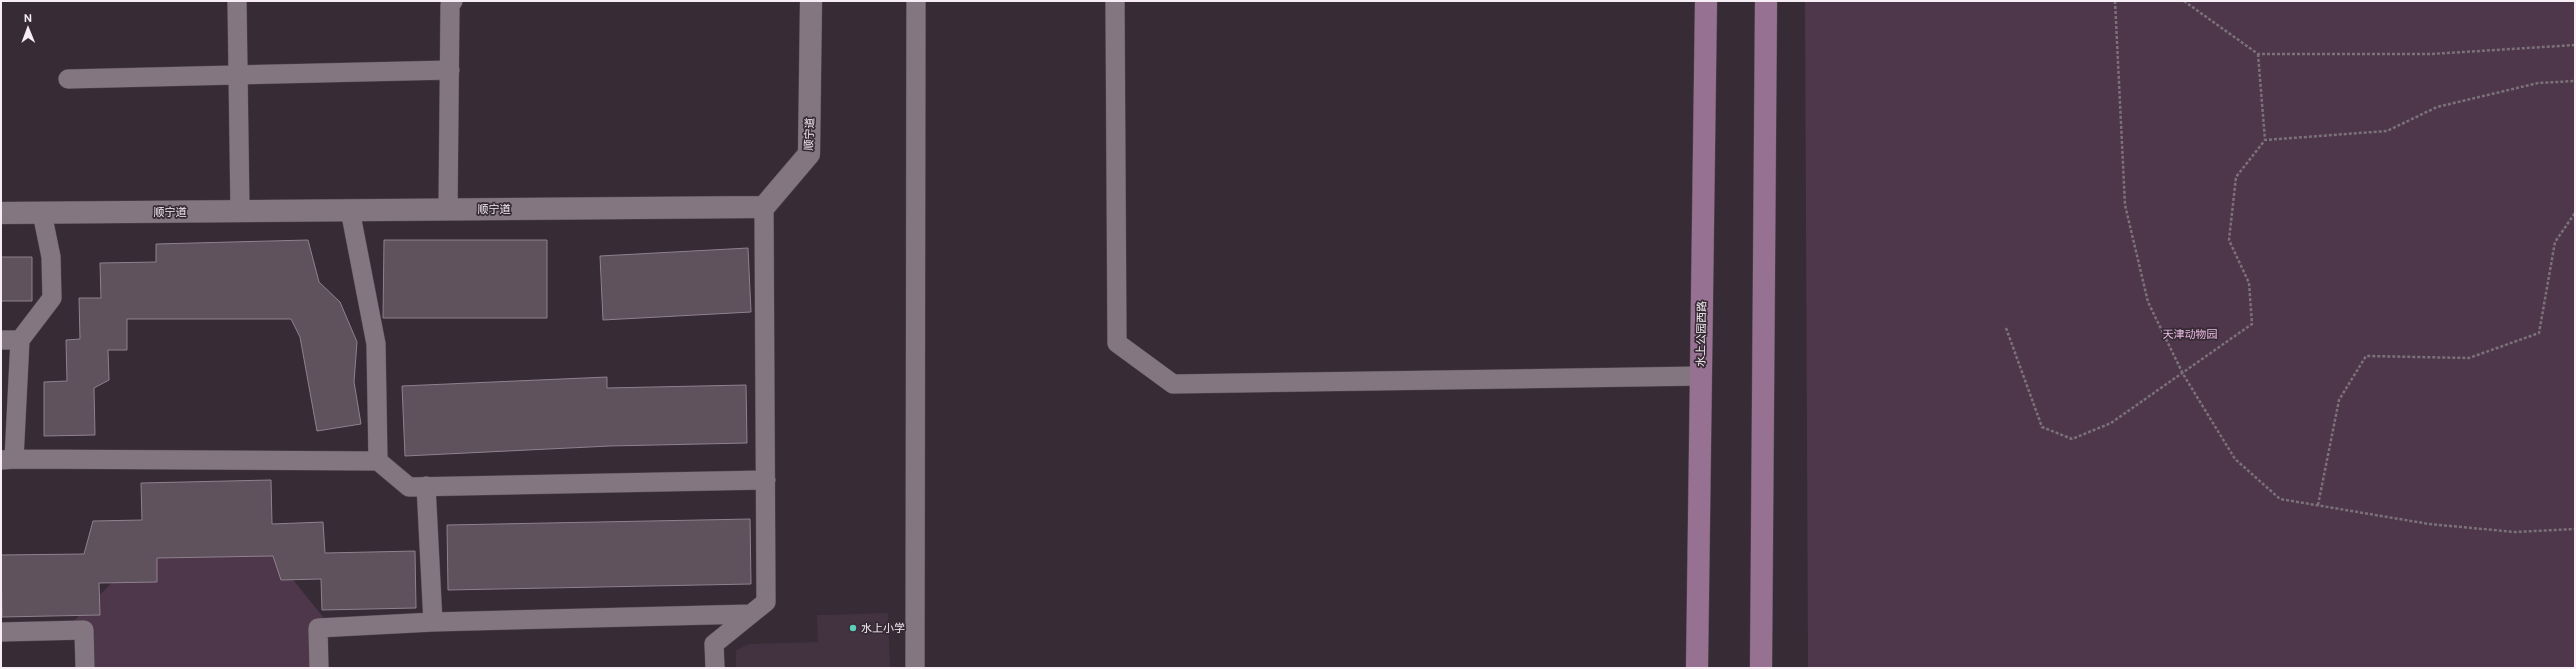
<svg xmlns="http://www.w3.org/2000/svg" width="2576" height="669" font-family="'DM Sans','Noto Sans SC',sans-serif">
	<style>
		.built { fill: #433240 }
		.green { fill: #4e374a }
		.building { fill: #5f525d; stroke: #8f818d }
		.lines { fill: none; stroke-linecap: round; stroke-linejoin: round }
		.minor-casing { stroke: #524850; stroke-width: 20 }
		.tertiary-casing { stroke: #524850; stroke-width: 23 }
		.secondary-casing { stroke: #524850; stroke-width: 23 }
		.path { stroke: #7b7179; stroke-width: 2.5; stroke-dasharray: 3 2; stroke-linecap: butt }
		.minor { stroke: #847681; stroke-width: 19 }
		.tertiary { stroke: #847681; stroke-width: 22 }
		.secondary { stroke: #977192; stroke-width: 22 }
		.poi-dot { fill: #5cceba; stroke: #372b35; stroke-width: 1.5 }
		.labels { text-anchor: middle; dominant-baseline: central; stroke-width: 3.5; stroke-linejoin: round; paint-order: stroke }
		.street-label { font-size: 11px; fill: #f6eef4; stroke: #372b35 }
		.park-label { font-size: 11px; fill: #eebbe5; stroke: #372b35 }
		.poi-label { font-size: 11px; fill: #f6eef4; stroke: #372b35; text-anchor: start }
	</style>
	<rect width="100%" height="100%" fill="#372b35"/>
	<path class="built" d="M888,613L890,668H736V650L749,644L818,642L817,615Z"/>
	<path class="green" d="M1805,1H2575V668H1808Z
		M264,544L323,617V668H76L73,622L145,549Z"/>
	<path class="building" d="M308,240L319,282L340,302L357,342L354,382L361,424L317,431L300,337L291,319H127V350H108L109,380L94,388L95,435L44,436V382L67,381L66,340L80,339L79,298H101L100,263L156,262V244Z
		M384,240H547V318H383Z
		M748,248L751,312L603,320L600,256Z
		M1,257H32V301H1Z
		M607,377V388L746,385L747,443L610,446L405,456L402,386Z
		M271,480L272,524L323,522L325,553L415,551L416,608L322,610L321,579L281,580L273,556L157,558V582L99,583L100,615L2,617L1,555L84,554L93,521L142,520L141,483Z
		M750,519L751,584L448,590L447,525Z"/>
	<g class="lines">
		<g class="minor-casing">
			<path id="minor" d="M237,1L240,211
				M1115,1L1117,343L1173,384L1701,376
				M68,79L450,70
				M448,210L450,5L453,1
				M1,340H20
				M14,459L378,461L376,344L350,210
				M2,460L14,459L20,340L52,298L51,257L42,213
				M378,461L409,487L766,480
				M426,486L433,622L751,614
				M1,632L84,630L85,668
				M319,668L318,628L433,622
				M715,668L714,644L766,602L764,207
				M915,668L916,1"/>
		</g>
		<g class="tertiary-casing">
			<path id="tertiary" d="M1,213L764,207L809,154L811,1"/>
		</g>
		<g class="secondary-casing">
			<path id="secondary" d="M1697,668L1706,1
				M1761,668L1766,1"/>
		</g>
		<path class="path" d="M2115,1L2125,205L2148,302L2183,374L2235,459L2280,499L2429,524L2515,532L2575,529
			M2184,1L2258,54H2431L2575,45
			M2258,54L2265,140
			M2006,328L2042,427L2072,439L2111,423L2252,324L2249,283L2229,240L2236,177L2265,140L2387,131L2437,107L2538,83L2575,81
			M2318,505L2339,400L2366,356L2469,358L2539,333L2555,242L2575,213"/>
		<use href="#minor" class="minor"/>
		<use href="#tertiary" class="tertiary"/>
		<use href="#secondary" class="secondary"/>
	</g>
	<circle class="poi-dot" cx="853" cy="628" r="4"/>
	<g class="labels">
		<g class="street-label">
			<text transform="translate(809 134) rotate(-87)">顺宁道</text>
			<text x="494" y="209">顺宁道</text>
			<text x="170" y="212">顺宁道</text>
			<text transform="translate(1701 334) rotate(-89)">水上公园西路</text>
		</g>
		<g class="park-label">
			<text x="2190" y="334">天津动物园</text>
		</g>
		<g class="poi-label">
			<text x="861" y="628">水上小学</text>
		</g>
	</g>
	<rect width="2576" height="669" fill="none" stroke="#f6eef4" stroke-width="4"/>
	<g transform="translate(28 28) rotate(359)" stroke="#372b35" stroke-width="3" paint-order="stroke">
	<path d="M0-3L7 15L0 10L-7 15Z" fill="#f6eef4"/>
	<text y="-6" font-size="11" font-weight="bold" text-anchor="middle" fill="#f6eef4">N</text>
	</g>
</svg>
